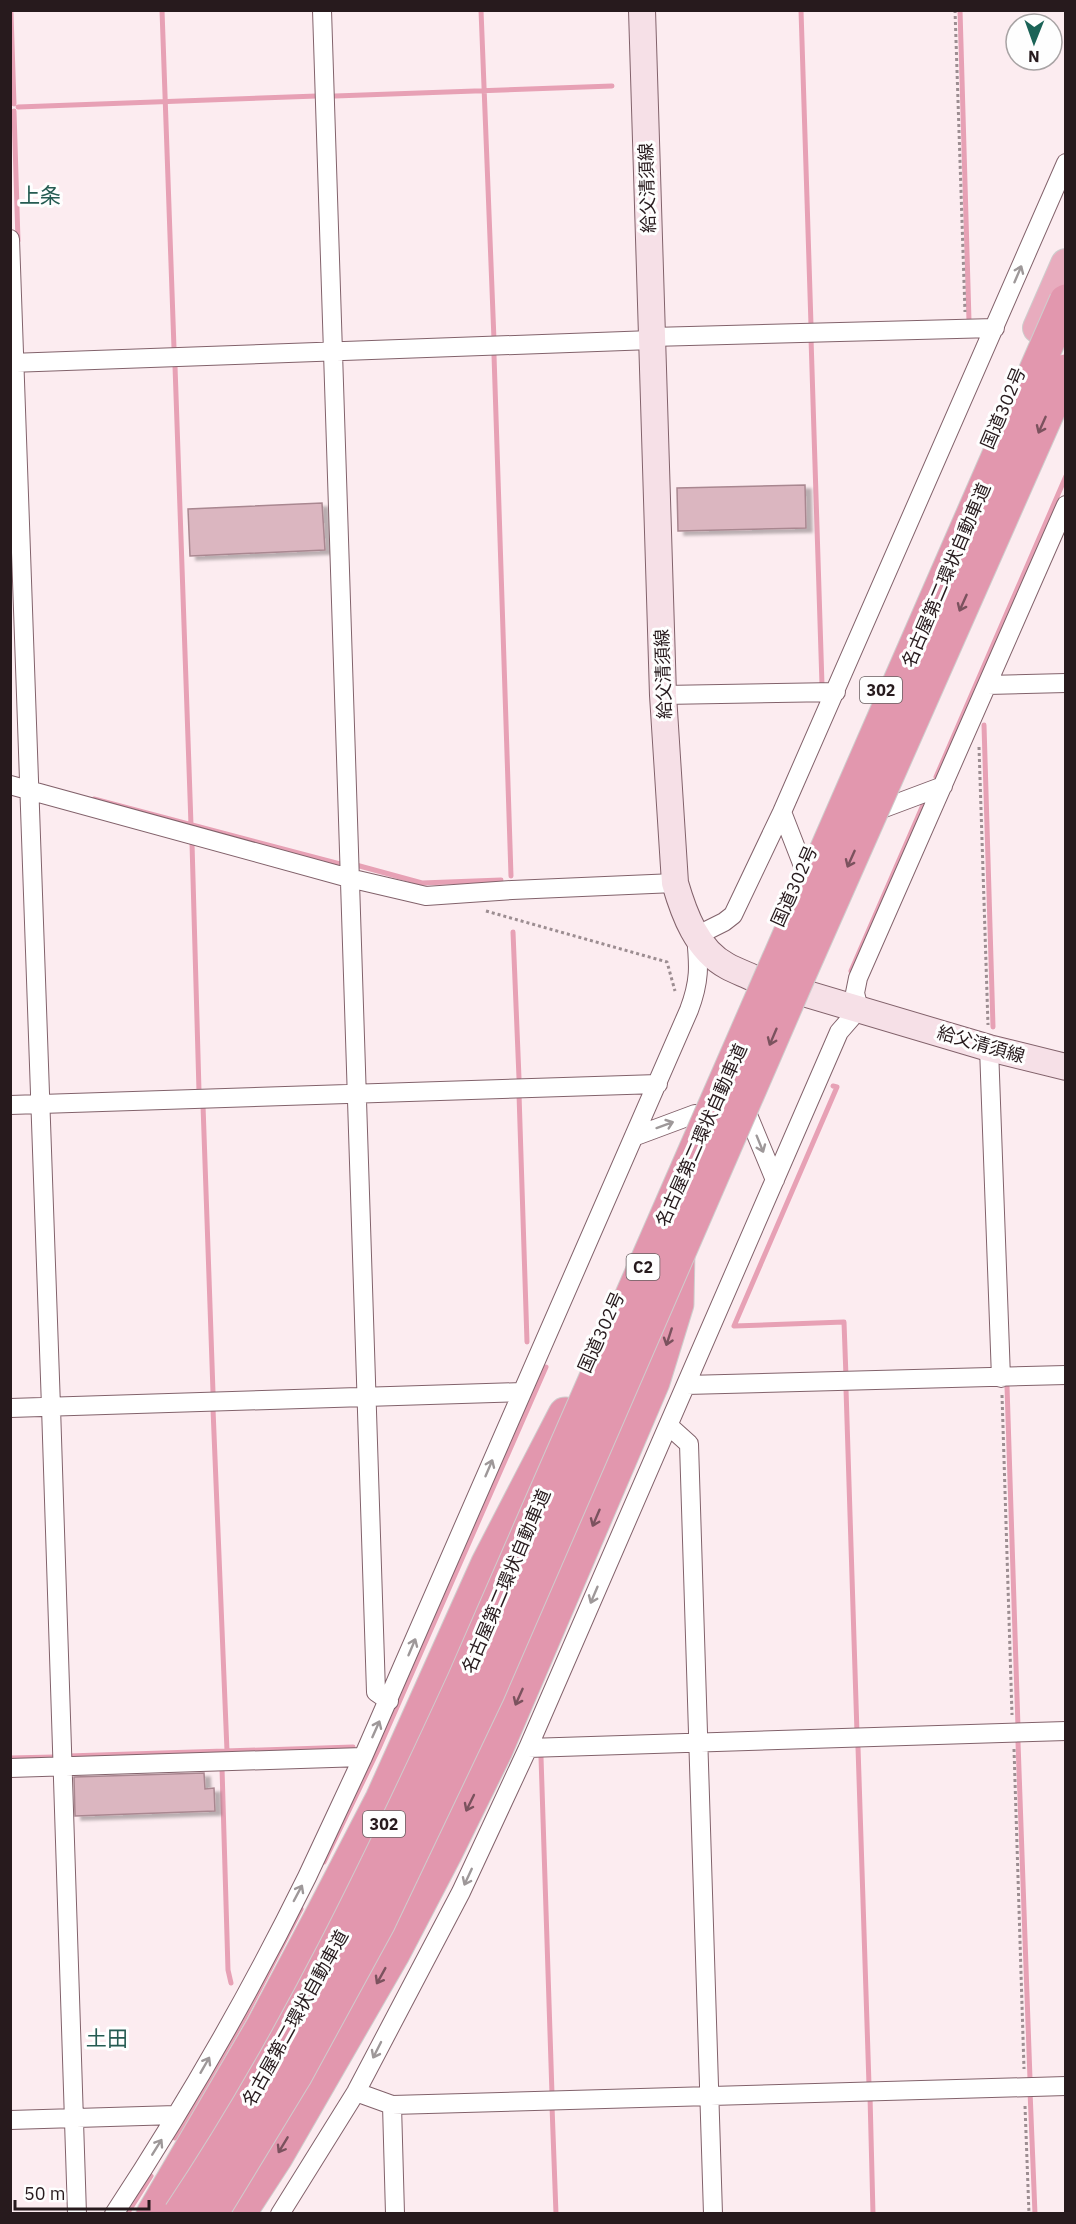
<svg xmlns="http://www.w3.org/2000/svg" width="1076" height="2224" font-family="'IBM Plex Sans','Noto Sans JP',sans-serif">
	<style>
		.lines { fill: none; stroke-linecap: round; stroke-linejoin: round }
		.stream { stroke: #e7a1b5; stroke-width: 5 }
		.building { fill: #dbb6c0; stroke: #a98790; stroke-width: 1.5; filter: url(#shadow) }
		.minor-casing { stroke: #82626b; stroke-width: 20 }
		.secondary-casing { stroke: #82626b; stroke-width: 28 }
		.trunk-casing { stroke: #cfcdcd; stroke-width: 32 }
		.motorway-casing { stroke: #cfcdcd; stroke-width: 35 }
		.path { stroke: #9c8d91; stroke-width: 3; stroke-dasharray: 3 3; stroke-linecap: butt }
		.minor { stroke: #fff; stroke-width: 18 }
		.secondary { stroke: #f6e0e7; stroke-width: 26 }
		.trunk { stroke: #e8acbe; stroke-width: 30 }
		.motorway { stroke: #e297ae; stroke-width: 33 }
		.motorway-bridge-casing { stroke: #cfcdcd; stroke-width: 35; stroke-linecap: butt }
		.motorway-bridge { stroke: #e297ae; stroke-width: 33 }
		.oneway { stroke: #9e9899 }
		.oneway2 { stroke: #7b525e }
		.labels { text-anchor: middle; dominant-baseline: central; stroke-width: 6; stroke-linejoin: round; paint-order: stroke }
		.shield { fill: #fefefe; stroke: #685e60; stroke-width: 1.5 }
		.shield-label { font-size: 16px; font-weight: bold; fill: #271a1d }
		.street-label { font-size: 18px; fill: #271a1d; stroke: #fefefe }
		.quarter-label { font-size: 21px; fill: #255b52; stroke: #fefefe }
	</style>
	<defs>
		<filter id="shadow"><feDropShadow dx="6" dy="4" stdDeviation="1.5" flood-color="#0004"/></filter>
	</defs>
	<rect width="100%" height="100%" fill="#fcecf0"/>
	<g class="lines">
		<path class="stream" d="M162,10L174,348
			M481,10L494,340
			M801,10L811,325
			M960,10L969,321
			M11,13L14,104
			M335,96L612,86
			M18,107L317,96
			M14,111L18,241
			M811,338L822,685
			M494,355L511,876
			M175,366L191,825
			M984,725L993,1027
			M936,777L1066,476
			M94,799L340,864
			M192,843L199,1091
			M356,861V865L422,883L501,880
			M513,932L519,1078
			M851,971L923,805
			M833,1086L837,1087L734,1326L844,1322L846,1377
			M519,1094L527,1342
			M203,1105L213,1392
			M1007,1386L1018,1727
			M846,1389L857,1733
			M213,1409L227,1751
			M1018,1742L1030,2079
			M858,1747L869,2085
			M68,1756L353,1747
			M541,1757L552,2094
			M10,1758L54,1757
			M222,1768L228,1970L231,1983
			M324,1862L379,1748L546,1367
			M1030,2091L1035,2214
			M870,2096L873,2214
			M552,2106L556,2214
			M175,2138L243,2021L301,1909
			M127,2214L151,2176"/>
	</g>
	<path class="building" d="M805,485L806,528L678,531L677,488Z
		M322,503L325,550L190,556L188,509Z
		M204,1773L205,1789L214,1788L215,1811L75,1816L74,1777Z"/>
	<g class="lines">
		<g class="minor-casing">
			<path id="minor" d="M322,10L376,1692L389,1701
				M10,239L51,1407L77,2214
				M652,337L995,328
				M10,363L652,340
				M987,685L1066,683
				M663,695L836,692
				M10,785L349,878L426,896L512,890L675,883
				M782,812L803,866
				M871,813L943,786
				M989,1048L1001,1378
				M743,1103L775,1180
				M10,1105L658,1084
				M636,1136L695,1114
				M686,1385L1066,1375
				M10,1408L522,1392
				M669,1426L689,1444L713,2214
				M528,1748L1066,1731
				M10,1768L363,1757
				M356,2092L392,2105L1066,2086
				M392,2105L395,2214
				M10,2120L176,2115
				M114,2214C185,2106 250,1993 307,1877C326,1837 344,1797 363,1757L689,1010C700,981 699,966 696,936L724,922L733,915L782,812L1066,163
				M280,2214L356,2092L461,1892L528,1748L839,1032L859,1009L855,993L858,978L1066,505"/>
		</g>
		<g class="secondary-casing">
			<path id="secondary" d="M642,10L663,695L675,883C684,914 697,950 727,966C736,971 745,974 753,978L989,1048L1066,1067"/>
		</g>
		<g class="trunk-casing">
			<path id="trunk" d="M1038,328L1066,264"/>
		</g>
		<g class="motorway-casing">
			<path id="motorway" d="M153,2214L263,2026L323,1913L382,1799L488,1563L565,1414
				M239,2214L276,2157L394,1952L445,1854L496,1750L653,1382L677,1304L678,1251"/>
		</g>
		<path class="path" d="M955,10L965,312
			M979,747L988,1025
			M486,911L667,962L675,991
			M1002,1395L1012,1715
			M1014,1749L1024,2069
			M1025,2106L1029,2214"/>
		<use href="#minor" class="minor"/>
		<use href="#secondary" class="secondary"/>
		<use href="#trunk" class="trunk"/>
		<use href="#motorway" class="motorway"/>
		<g class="motorway-bridge-casing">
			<path id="motorway-bridge" d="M180,2214C293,2046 380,1863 464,1680L1066,301
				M211,2214L295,2076L379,1922L488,1693L800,973L1066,371"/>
		</g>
		<use href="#motorway-bridge" class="motorway-bridge"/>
	</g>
	<defs><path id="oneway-shaft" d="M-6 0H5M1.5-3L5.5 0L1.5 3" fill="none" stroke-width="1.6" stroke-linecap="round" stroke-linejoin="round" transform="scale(1.5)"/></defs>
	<g class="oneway">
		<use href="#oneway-shaft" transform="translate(1018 274) rotate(-67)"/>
		<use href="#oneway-shaft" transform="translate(665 1125) rotate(-20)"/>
		<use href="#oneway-shaft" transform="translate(760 1144) rotate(68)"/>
		<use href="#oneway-shaft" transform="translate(489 1468) rotate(-67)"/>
		<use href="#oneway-shaft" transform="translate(594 1595) rotate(113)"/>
		<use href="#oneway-shaft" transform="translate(412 1647) rotate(-67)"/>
		<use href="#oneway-shaft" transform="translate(376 1729) rotate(-66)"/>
		<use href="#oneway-shaft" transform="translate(468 1877) rotate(115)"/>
		<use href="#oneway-shaft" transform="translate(298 1893) rotate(-62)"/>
		<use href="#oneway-shaft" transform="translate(377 2050) rotate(117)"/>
		<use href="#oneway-shaft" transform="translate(205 2065) rotate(-60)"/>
		<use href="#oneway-shaft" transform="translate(157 2147) rotate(-58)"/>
	</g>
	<g class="oneway2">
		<use href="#oneway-shaft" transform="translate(1042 425) rotate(114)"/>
		<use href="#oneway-shaft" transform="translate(963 603) rotate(114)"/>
		<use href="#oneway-shaft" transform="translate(851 859) rotate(114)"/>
		<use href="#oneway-shaft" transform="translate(773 1037) rotate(113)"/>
		<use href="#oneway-shaft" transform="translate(669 1337) rotate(108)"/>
		<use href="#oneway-shaft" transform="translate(596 1518) rotate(113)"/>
		<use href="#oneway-shaft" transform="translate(519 1697) rotate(114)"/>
		<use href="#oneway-shaft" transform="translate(470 1803) rotate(116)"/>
		<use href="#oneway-shaft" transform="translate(381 1976) rotate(119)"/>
		<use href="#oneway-shaft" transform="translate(283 2145) rotate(121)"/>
	</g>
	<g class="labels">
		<g class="shield">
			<rect x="860" y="677" width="42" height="26" rx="4.5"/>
			<rect x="626.5" y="1254" width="33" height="26" rx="4.5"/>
			<rect x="363" y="1811" width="42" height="26" rx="4.5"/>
		</g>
		<g class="shield-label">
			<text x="881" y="690">302</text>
			<text x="643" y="1267">C2</text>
			<text x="384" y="1824">302</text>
		</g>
		<g class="street-label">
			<text transform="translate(647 188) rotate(-92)">給父清須線</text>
			<text transform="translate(1003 408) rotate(-67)">国道302号</text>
			<text transform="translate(946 575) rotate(-67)">名古屋第二環状自動車道</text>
			<text transform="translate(663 674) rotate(-92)">給父清須線</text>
			<text transform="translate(794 886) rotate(-66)">国道302号</text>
			<text transform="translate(981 1044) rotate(16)">給父清須線</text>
			<text transform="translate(701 1135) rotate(-66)">名古屋第二環状自動車道</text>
			<text transform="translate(601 1332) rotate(-66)">国道302号</text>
			<text transform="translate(506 1581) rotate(-67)">名古屋第二環状自動車道</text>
			<text transform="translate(295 2018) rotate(-61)">名古屋第二環状自動車道</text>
		</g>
		<g class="quarter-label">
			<text x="40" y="195">上条</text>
			<text x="107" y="2038">土田</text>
		</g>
	</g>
	<rect width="1076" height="2224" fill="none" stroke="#271a1d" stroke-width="24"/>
	<g transform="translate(1034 42) rotate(181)"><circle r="28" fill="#fefefe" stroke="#a8a3a4" stroke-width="1.5"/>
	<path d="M0-4.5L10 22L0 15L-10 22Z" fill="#1b6357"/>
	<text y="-9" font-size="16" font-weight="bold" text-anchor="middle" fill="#271a1d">N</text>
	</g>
	<path d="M15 2200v9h134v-9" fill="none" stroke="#271a1d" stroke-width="3"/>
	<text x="24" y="2200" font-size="18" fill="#271a1d" stroke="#fefefe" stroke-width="4.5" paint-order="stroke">50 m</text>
</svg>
